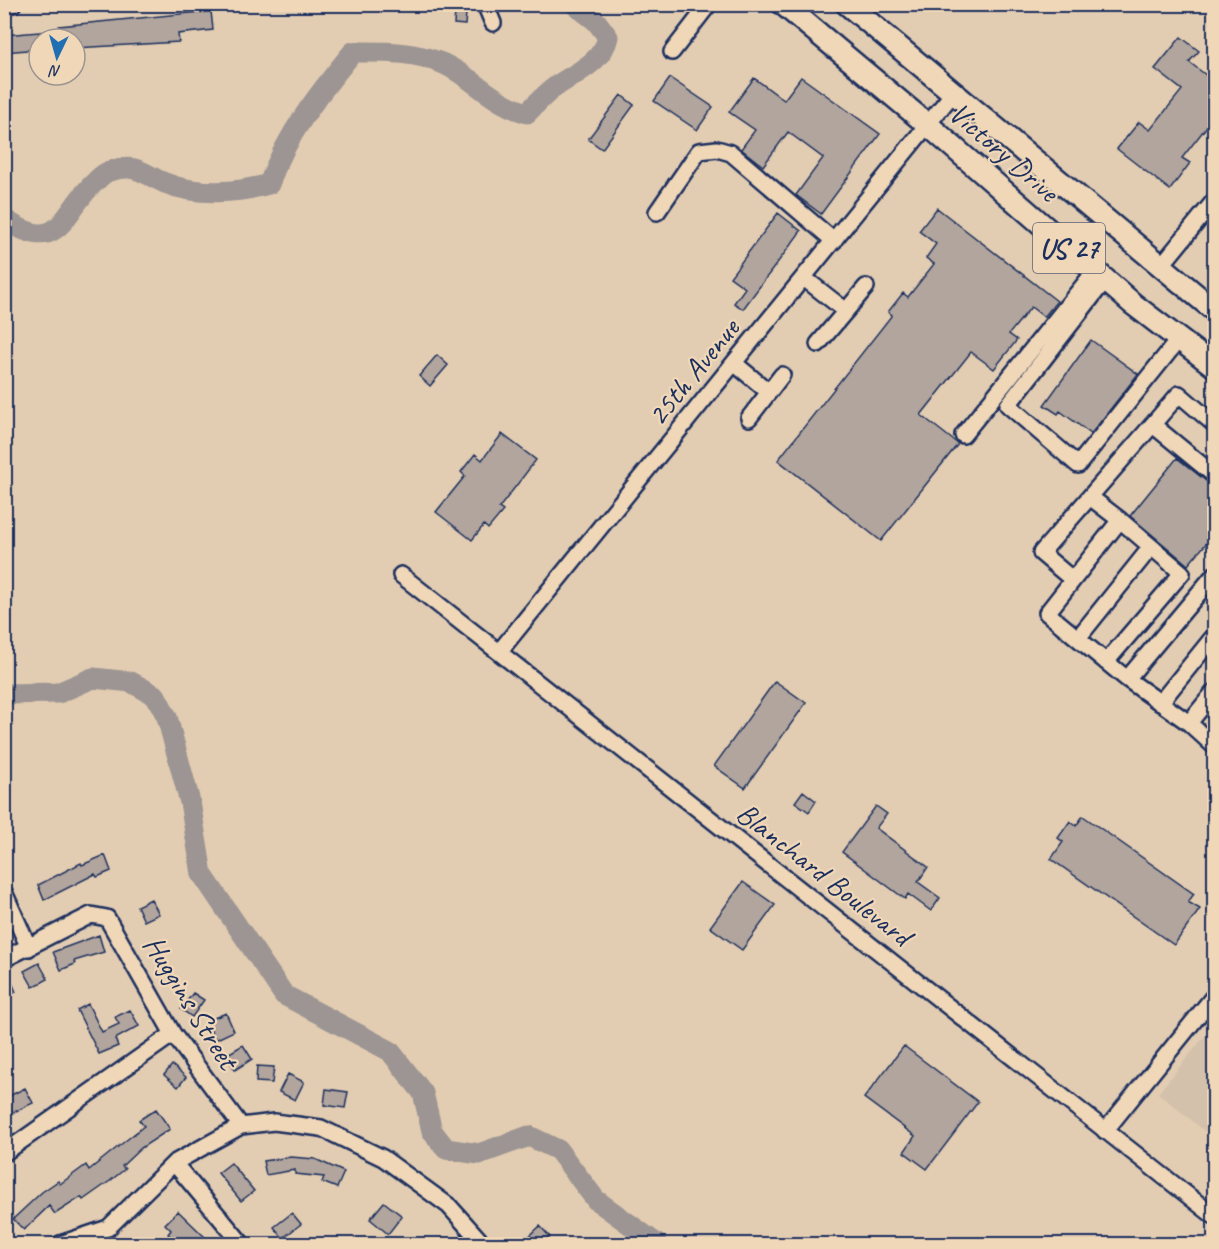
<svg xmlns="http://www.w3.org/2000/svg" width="1219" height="1249" font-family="Caveat,sans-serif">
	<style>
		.built { fill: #d4c1ac }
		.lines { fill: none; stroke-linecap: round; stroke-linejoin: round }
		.river { stroke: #9c9593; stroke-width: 21 }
		.building { fill: #b1a59d; stroke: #1b2f5e; stroke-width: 1.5 }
		.minor-casing { stroke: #1b2f5e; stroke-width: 20 }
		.highway-casing { stroke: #1b2f5e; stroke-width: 26 }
		.minor { stroke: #f0d7b7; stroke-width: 15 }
		.highway { stroke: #f0d7b7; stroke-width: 21 }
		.labels { text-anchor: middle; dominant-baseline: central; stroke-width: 4.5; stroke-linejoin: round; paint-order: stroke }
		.shield { fill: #f0d7b7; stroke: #5b6179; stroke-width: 1.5 }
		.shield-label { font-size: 28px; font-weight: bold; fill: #1b2f5e }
		.street-label { font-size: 30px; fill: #1b2f5e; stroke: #f0d7b7 }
	</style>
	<rect width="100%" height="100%" fill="#e3cdb2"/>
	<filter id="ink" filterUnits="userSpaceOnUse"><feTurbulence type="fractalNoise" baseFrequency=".0167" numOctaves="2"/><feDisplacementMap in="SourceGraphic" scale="12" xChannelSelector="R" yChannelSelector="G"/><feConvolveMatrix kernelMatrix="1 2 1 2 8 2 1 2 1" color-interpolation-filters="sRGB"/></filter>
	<g filter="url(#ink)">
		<path class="built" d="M1214,1025V1139L1158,1093Z"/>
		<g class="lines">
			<path class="river" d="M4,219C62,258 61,212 96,181C100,177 105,172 110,171C138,163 141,173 165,183C197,196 238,193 269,184C286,135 320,92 353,52C385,52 414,51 444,64C474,78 492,103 527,113C536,104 545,94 555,87C575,73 603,62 608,37L596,21L574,4
				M4,694L58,693L93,678L131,682L156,696L167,717L190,802L202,874L284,995L390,1051L423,1093L432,1131L446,1149L479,1154L529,1136L558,1150L596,1200L657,1244"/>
		</g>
		<path class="building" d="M211,11L213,30L178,34L179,42L75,48V39H40V32L59,30V26Z
			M455,12L466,13L465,25L454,24Z
			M39,32V49L4,52V35Z
			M1181,37L1199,51L1189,62L1215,82V116L1182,158L1190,163L1170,190L1117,149L1139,122L1150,130L1182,90L1155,69Z
			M801,77L880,134L821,214L796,195L823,158L788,132L763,166L741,149L755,130L729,112L754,78L784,100Z
			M670,78L713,107L697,130L654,101Z
			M621,95L634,105L602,149L588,139Z
			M937,208L1057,301L1044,317L1031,307L1009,334L1017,340L994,369L971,352L921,415L958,444L881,541L778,460L892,315L888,312L903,293L908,297L934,264L926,258L936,244L919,231Z
			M778,213L801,231L743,309L734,303L745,288L730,277Z
			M1091,340L1138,374L1091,434L1060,411L1058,414L1044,405Z
			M437,355L448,365L430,386L419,376Z
			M502,434L536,460L499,508L503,511L488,529L484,525L472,540L436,512L465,476L461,472L475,454L482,460Z
			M1177,458L1215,488V533L1188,565L1130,516Z
			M775,681L806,703L745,788L714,766Z
			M803,791L816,801L809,812L795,802Z
			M876,806L887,814L876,828L928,867L918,882L940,898L931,911L908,894L905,899L842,852Z
			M1083,816L1194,894L1188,902L1200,909L1174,945L1051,859L1063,842L1058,838L1070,821L1076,826Z
			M105,855L111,871L97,877L95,874L44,900L38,885L81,863L82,865Z
			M743,882L775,905L742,950L710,927Z
			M151,899L159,914L144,921L137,906Z
			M99,935L104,952L74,961L75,964L61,970L53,952Z
			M39,963L48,979L33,987L24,971Z
			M6,968L16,992L4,997V969Z
			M193,993L204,1000L192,1017L181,1009Z
			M88,1004L102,1032L119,1024L115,1017L130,1010L139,1026L115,1039L118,1046L99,1054L77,1010Z
			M226,1013L234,1031L215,1040L207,1021Z
			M243,1045L252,1059L235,1070L226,1055Z
			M904,1046L978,1102L927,1169L904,1152L915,1136L864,1098Z
			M172,1065L186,1077L178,1087L164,1075Z
			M257,1066L274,1067L272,1083L256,1082Z
			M288,1074L304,1082L295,1100L279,1092Z
			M25,1088L33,1103L12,1113L5,1098Z
			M326,1089L348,1092L345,1108L324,1105Z
			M156,1109L170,1129L141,1148L122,1166L125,1169L110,1181L83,1200L81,1197L55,1214L49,1206L24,1230L13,1219L42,1192L58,1181L60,1184L86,1165L89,1170L144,1126L139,1120Z
			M291,1157L315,1159L344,1172L337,1188L322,1182L324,1177L295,1174V1170L266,1175L263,1161Z
			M231,1163L254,1191L241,1201L218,1173Z
			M384,1202L402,1216L388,1234L370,1219Z
			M178,1211L206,1238L200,1245H178L168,1234L171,1230L165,1224Z
			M292,1213L301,1224L283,1238L274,1227Z
			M540,1226L550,1237L543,1245H520Z"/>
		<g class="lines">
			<g class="minor-casing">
				<path id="minor" d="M485,4L493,23
					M4,5L13,4
					M672,52L709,4
					M657,212L699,151L717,149L731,153L834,241
					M1161,266L1214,201
					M804,278L846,311
					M1105,280L1008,405L1078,465L1179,339
					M818,344L866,287
					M734,363L769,392L749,418
					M769,392L782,375
					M1153,425L1214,475
					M963,435L1095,271
					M1090,497L1120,520
					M401,575L1214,1216
					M1214,575L1127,679L1189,723L1214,692
					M1073,580L1041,553L1179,394L1214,424
					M1078,638L1151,547
					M499,652L954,92
					M1106,662L1182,573L1120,520L1047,613C1074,635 1100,657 1127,679
					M1160,703L1214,636
					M1189,723L1214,746
					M4,892L29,948
					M4,959L91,915L107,918L173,1034L241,1126
					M1105,1131L1214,996
					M4,1153L173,1034
					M174,1163L242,1244
					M60,1244L108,1228L174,1163L241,1126L274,1122L321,1128L383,1158L449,1206L483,1244"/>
			</g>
			<g class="highway-casing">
				<path id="highway" d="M783,4L928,125L1133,304L1214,366
					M847,4L1214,310"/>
			</g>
			<use href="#minor" class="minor"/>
			<use href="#highway" class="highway"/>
		</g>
	</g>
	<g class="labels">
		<rect class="shield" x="1033" y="223" width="72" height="50" rx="4.5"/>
		<g class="shield-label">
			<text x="1069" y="248">US 27</text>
		</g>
		<g class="street-label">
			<text transform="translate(1004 152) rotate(41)">Victory Drive</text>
			<text transform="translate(693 372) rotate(-51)">25th Avenue</text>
			<text transform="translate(824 874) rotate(38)">Blanchard Boulevard</text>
			<text transform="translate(191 1002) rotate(58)">Huggins Street</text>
		</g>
	</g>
	<rect width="1219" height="1249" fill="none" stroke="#f0d7b7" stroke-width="24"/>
	<rect x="12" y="12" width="1195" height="1225" fill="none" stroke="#1b2f5e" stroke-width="2" filter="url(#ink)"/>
	<g transform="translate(57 57) rotate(185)"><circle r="28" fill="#f0d7b7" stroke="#9b9493" stroke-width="1.5"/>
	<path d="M0-4.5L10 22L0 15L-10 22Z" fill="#1f6fb2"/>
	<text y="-9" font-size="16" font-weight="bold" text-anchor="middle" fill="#1b2f5e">N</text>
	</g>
</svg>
